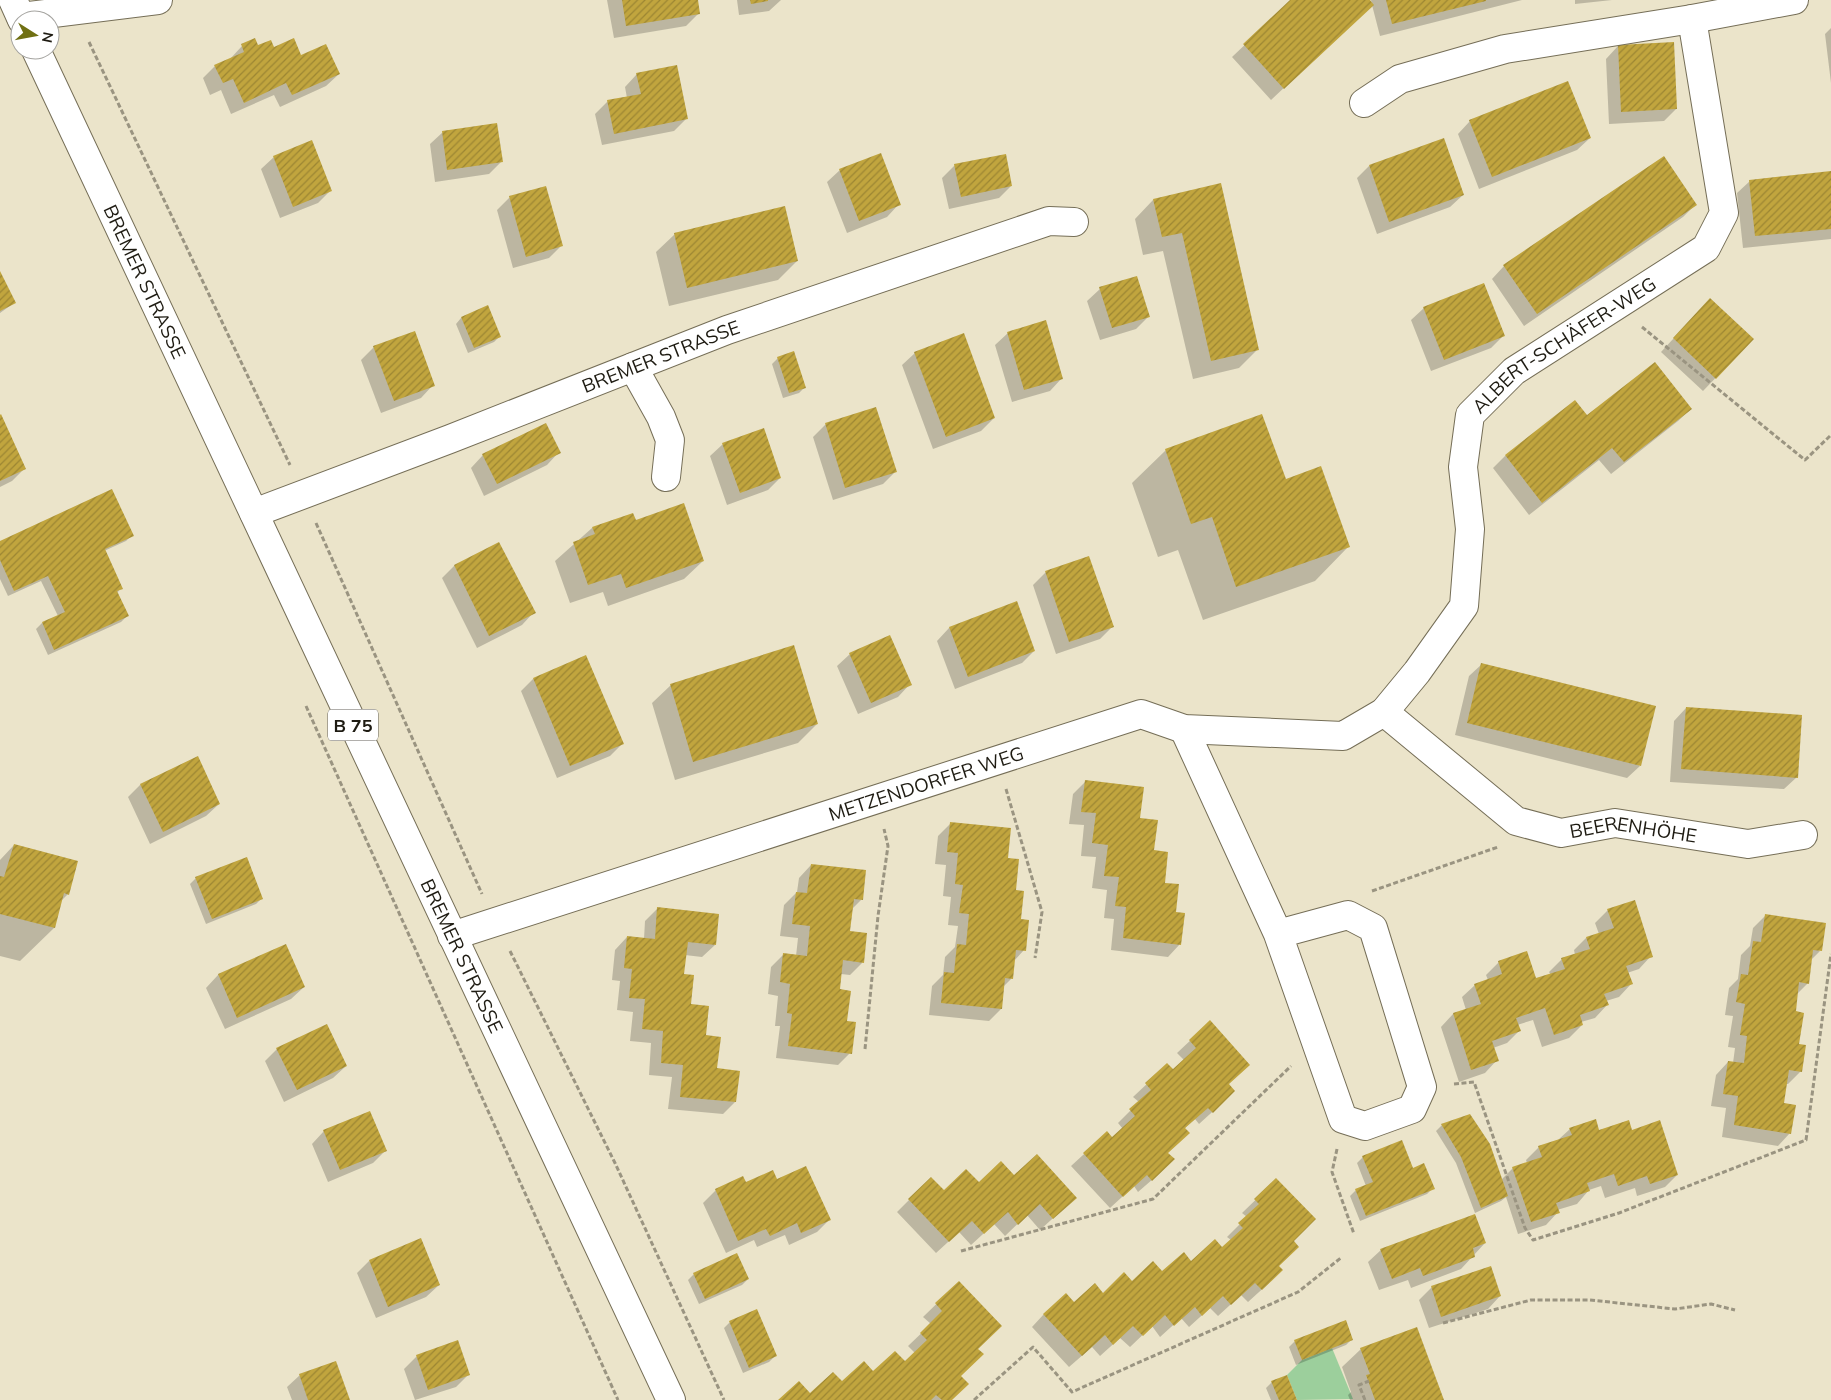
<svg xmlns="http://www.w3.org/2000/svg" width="1831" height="1400" font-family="Mulish,sans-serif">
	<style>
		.park { fill: #9ccf9c }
		.shadow { fill: #0003 }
		.building { fill: url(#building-hatch) }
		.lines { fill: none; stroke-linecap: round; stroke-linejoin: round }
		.minor-casing { stroke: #756e57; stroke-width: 30 }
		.major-casing { stroke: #756e57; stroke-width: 30 }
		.path { stroke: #9a9481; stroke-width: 3; stroke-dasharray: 5 2.5; stroke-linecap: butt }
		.minor { stroke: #fff; stroke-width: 28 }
		.major { stroke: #fff; stroke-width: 28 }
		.labels { text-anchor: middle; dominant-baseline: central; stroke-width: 5; stroke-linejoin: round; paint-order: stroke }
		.shield { fill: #fff; stroke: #625f59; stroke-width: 1 }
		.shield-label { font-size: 18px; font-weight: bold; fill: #1e1b12 }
		.street-label { font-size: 19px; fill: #1e1b12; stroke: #fff }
	</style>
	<defs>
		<pattern id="building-hatch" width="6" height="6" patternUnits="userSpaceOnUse" patternTransform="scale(1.25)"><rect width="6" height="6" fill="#c1a53e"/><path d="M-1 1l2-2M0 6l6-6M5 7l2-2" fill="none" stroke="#9c8633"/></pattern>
	</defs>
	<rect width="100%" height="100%" fill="#ebe4ca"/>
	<path class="park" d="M1332,1348L1353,1399L1297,1400L1287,1375L1302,1360Z"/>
	<path class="shadow" d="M607,0H696L699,13L686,26L614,38Z
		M737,0H781L769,11L739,15Z
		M1292,0H1368L1372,4L1371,0H1522L1380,36L1372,5L1271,100L1232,57Z
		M1575,0H1612L1575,4Z
		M1831,28V83L1825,34Z
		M242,46L273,49L300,57L339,74L326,86L280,107L274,95L231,114L221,90L210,95L203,78L215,66L230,59Z
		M1618,46L1676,109L1664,121L1609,124L1606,59Z
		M637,74L686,119L674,131L602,145L595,114L608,101L627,98L625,87Z
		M1470,121L1590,138L1577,150L1479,189L1458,134Z
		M443,132L501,162L489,174L435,182L430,144Z
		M274,157L330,191L318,203L280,218L261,169Z
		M955,165L1011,186L999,198L949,209L942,178Z
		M1369,166L1463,195L1450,207L1377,234L1357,178Z
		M840,170L899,204L887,217L847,233L827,182Z
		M1831,173V239L1743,248L1737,193L1750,181Z
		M1220,184L1258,349L1239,368L1193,379L1163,251L1143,255L1135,219L1153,200Z
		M510,197L561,246L549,258L513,268L497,210Z
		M1695,205L1683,217L1524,326L1492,279L1504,266Z
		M675,234L797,261L778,280L669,306L656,252Z
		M0,274L14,303L0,313Z
		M1100,289L1149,316L1136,329L1100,340L1087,301Z
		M1424,308L1504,335L1491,348L1431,371L1411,320Z
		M1698,312L1753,339L1703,391L1661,352Z
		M461,318L500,336L494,342L468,353L456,324Z
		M1008,333L1062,378L1050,391L1012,402L995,345Z
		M374,347L433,385L421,398L381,413L361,360Z
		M915,353L994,418L981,431L933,449L902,365Z
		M778,358L805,387L799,393L783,398L772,364Z
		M1575,402L1587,417L1691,409L1678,421L1611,474L1599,460L1529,515L1493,468L1505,456Z
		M0,416L24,469L12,481L0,487Z
		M826,424L896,471L883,484L833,500L813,437Z
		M723,444L780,478L768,490L727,505L710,456Z
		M1166,450L1348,547L1315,581L1203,620L1178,550L1158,557L1132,483Z
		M559,452L547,465L484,496L471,468L483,455Z
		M635,522L703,561L684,579L608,606L603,592L570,603L555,561L592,528Z
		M132,535L126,541L104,551L121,588L117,593L127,616L121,622L48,655L36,629L42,623L58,616L41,581L8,596L0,579V543Z
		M499,544L534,612L522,625L477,648L442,578L454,566Z
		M1046,572L1112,627L1100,639L1056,654L1033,585Z
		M1016,603L1034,651L1022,663L955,689L937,641L949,628Z
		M850,654L910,684L898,697L858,714L837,666Z
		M585,657L622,744L610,756L557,778L521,691L533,679Z
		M1482,664L1640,766L1627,778L1455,735L1469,676Z
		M671,685L817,724L798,743L675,780L652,703Z
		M1686,708L1797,777L1784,789L1670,782L1674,721Z
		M197,757L219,804L206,816L150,844L128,797L140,785Z
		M1085,782L1139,819L1153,851L1174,913L1180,944L1168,957L1111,950L1114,919L1104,918L1107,890L1092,888L1096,857L1081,856L1084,825L1069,824L1073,794Z
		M951,823L1006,859L1015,891L1024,950L1014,961L1012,978L1003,987L1001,1009L989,1021L929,1015L932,986L943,975L945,957L955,947L958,926L948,925L951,897L943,896L946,865L935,864L938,836Z
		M14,845L68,894L61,901L54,928L20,961L0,956V860Z
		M811,865L862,899L852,909L849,932L863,962L850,975L841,974L839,990L850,1053L838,1065L776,1058L780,1026H775L778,996L768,994L771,967L784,954L796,956L798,938L780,936L784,905L797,892L799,878Z
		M196,878L262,898L256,904L206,924L190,884Z
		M658,908L715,945L702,957L685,955L683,975L690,1005L716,1070L735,1102L723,1114L668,1109L672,1077L649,1075L651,1043L630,1041L633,1012L617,1010L620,981L612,980L615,950L627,937L644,939L645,921Z
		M1608,910L1651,956L1639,969L1627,973L1631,984L1619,997L1606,1001L1607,1005L1595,1018L1581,1022L1582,1025L1569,1038L1542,1047L1533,1020L1517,1025L1519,1031L1507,1043L1493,1048L1497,1060L1485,1073L1459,1082L1441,1027L1453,1014L1466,1010L1462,997L1475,985L1488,980L1486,975L1499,962L1535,980L1551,975L1549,972L1562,959L1575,955L1574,950L1586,938L1599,934L1595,923Z
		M1765,916L1820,951L1811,960L1808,983L1797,994L1794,1013L1800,1072L1788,1084H1786L1782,1104L1790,1133L1778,1146L1722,1137L1726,1108L1711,1106L1716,1075L1728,1062L1733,1063L1735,1048L1728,1047L1733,1016L1725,1015L1729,988L1738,979L1741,955L1750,946L1753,928Z
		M285,946L304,987L291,999L225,1029L206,988L218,975Z
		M1210,1022L1228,1084L1221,1104L1199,1124L1195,1119L1184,1129L1167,1154L1161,1172L1138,1192L1134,1186L1110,1208L1071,1166L1107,1133L1112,1139L1123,1129L1118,1123L1139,1102L1133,1097L1167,1065L1173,1070L1184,1060L1177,1053Z
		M277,1049L346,1066L333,1078L284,1102L265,1061Z
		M1442,1125L1501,1180L1513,1168L1527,1163L1526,1160L1539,1147L1558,1140L1570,1129L1632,1131L1677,1175L1665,1187L1637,1196L1635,1188L1605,1198L1601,1186L1589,1190L1577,1204L1557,1210L1558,1212L1546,1225L1518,1234L1506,1197L1501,1201L1475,1213L1456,1163L1436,1131Z
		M324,1131L385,1151L373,1163L328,1182L312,1144Z
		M1363,1157L1412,1169L1433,1188L1427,1194L1360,1221L1350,1196L1356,1190L1366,1186L1357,1163Z
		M1014,1177L1062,1210L1040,1230L1027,1215L1005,1236L994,1224L971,1245L959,1232L936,1253L897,1212L909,1200Z
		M1276,1180L1292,1241L1269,1283L1248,1302L1241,1295L1218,1316L1210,1308L1189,1327L1181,1318L1160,1337L1152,1326L1130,1347L1120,1338L1100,1356L1092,1347L1069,1367L1032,1327L1044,1314L1191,1263L1221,1249L1231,1240L1227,1237L1247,1217L1242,1213Z
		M776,1181L829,1220L817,1232L789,1245L785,1235L757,1247L754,1240L726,1253L703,1203L716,1190L745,1184Z
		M1485,1243L1461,1269L1411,1288L1408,1280L1379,1290L1368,1262L1381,1250Z
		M369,1261L439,1285L426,1297L376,1318L357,1273Z
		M694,1274L748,1279L742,1285L699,1304L688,1280Z
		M959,1282L977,1349L960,1376L951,1400H780L810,1395L905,1363L915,1353L908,1346L931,1324L923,1317Z
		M1432,1287L1500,1296L1488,1309L1429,1328L1419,1300Z
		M730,1322L775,1356L769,1362L743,1373L724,1328Z
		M1352,1339L1346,1345L1296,1365L1289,1347L1295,1341Z
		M1361,1349L1442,1400H1350L1348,1395L1351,1392L1342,1367Z
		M417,1356L468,1375L456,1387L415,1400L404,1369Z
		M300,1375L348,1400H292L287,1387Z
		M1272,1382L1296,1400H1271L1266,1388Z"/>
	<path class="building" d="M622,0H698L700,14L626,26Z
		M750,0H768V1L751,4Z
		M1290,0H1370L1374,5L1284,89L1243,44Z
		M1386,0H1486V1L1392,24Z
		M255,38L258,45L271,40L274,47L294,38L301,55L326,44L340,74L292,95L286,83L244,103L233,79L223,83L214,65L244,52L241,44Z
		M1674,42L1677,109L1621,112L1618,45Z
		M677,65L688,119L614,134L607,100L641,94L636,73Z
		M1568,81L1591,138L1492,177L1469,120Z
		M497,123L503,162L447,170L442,131Z
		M1444,138L1464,195L1389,222L1369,165Z
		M312,140L332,191L293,207L273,156Z
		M881,153L901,205L859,221L839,169Z
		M1006,154L1012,186L961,197L954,164Z
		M1664,156L1697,205L1537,314L1503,265Z
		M1831,171V229L1755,236L1749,180Z
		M1221,183L1259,350L1211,361L1182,233L1162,237L1153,199Z
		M546,186L563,246L526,257L509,196Z
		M785,206L798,261L687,288L674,233Z
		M0,271L16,303L0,311Z
		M1137,276L1150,317L1112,328L1099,287Z
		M1484,283L1505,336L1444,360L1423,307Z
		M1710,298L1754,339L1716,379L1673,338Z
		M488,305L501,337L474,348L461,317Z
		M1046,320L1063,379L1024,390L1007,332Z
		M415,331L435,386L394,401L373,346Z
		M964,333L995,418L946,437L914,352Z
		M794,351L806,388L789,393L777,357Z
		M1655,362L1692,409L1624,462L1612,448L1542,503L1505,455L1575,400L1587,415Z
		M876,407L897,472L845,488L825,423Z
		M1,414L26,469L0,481V415Z
		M1262,414L1286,479L1321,466L1350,547L1236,587L1212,517L1191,524L1165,449Z
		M546,423L561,453L497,484L482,454Z
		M764,428L781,478L740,493L722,443Z
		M112,489L134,536L105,549L123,589L117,591L129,616L54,650L42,622L65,612L48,576L14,591L0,560V541Z
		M684,503L704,561L626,588L621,574L588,585L573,542L595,534L592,527L633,513L636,520Z
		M499,542L536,613L489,636L454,565Z
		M1089,556L1114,627L1069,642L1045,571Z
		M1017,601L1035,651L968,677L949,627Z
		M890,635L912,685L871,703L849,653Z
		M794,645L818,724L693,762L670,684Z
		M586,655L624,744L570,766L533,678Z
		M1481,663L1656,706L1641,766L1467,723Z
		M1686,707L1802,715L1798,778L1681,769Z
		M198,756L220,804L163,832L140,784Z
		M1085,780L1144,787L1140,818L1158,820L1154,850L1168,852L1165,883L1179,884L1176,912L1185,913L1181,945L1123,938L1126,907L1115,906L1119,877L1104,876L1108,845L1092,843L1096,813L1081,812Z
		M950,822L1011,828L1008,858L1019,859L1016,890L1024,891L1021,919L1029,920L1026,951L1016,950L1013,979L1005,978L1002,1009L941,1003L944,972L954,973L957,944L966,945L969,914L959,913L963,885L955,884L958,853L947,852Z
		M14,844L78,861L69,895L64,893L55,928L0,914V876L4,877Z
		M247,857L263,899L212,919L195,877Z
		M811,864L866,870L863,900L854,899L850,931L867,933L864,963L843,960L840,989L851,991L847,1021L856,1022L852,1054L788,1046L792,1014L787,1013L790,984L780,982L783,953L807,956L810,926L792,924L796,892L807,893Z
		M1635,900L1653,957L1626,966L1633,984L1604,994L1609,1005L1580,1015L1583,1025L1554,1035L1545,1008L1516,1018L1521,1031L1492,1041L1499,1061L1471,1070L1453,1013L1481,1004L1474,984L1502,974L1498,961L1527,951L1536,978L1565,969L1561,958L1590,949L1586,937L1614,928L1607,909Z
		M657,907L719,914L716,945L688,942L684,974L694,975L691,1004L709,1006L706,1035L721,1037L717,1068L740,1071L736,1102L680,1097L683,1065L661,1063L663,1031L642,1029L645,999L629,998L632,969L624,968L627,936L655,939Z
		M1765,914L1826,923L1822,951L1813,950L1809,984L1799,982L1796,1011L1804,1013L1799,1044L1806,1045L1802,1072L1789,1070L1784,1103L1796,1105L1791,1134L1734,1125L1738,1096L1723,1094L1728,1061L1744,1063L1747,1036L1740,1035L1745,1004L1736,1002L1741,974L1748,975L1753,941L1761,942Z
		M286,944L305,987L237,1018L218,974Z
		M1210,1020L1250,1065L1229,1084L1235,1091L1213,1113L1208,1108L1185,1128L1190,1133L1168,1153L1175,1159L1152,1181L1147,1175L1123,1197L1083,1153L1107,1131L1112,1137L1135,1116L1129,1109L1151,1090L1145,1083L1167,1063L1173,1069L1196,1048L1189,1040Z
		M327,1024L347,1066L297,1090L276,1048Z
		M370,1111L387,1151L340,1170L323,1130Z
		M1470,1114L1490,1144L1508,1196L1481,1208L1461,1157L1441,1124Z
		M1596,1119L1599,1130L1629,1120L1632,1130L1660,1120L1678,1175L1650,1184L1647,1176L1618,1186L1614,1174L1587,1183L1590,1191L1556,1203L1560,1213L1531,1222L1512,1167L1542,1157L1538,1146L1572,1135L1569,1128Z
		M1402,1140L1413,1168L1424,1163L1435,1189L1366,1216L1355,1189L1373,1182L1362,1156Z
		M1037,1154L1077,1198L1053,1219L1040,1204L1018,1225L1008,1212L984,1234L972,1221L949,1242L908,1199L931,1177L944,1190L966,1169L979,1182L1001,1161L1014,1175Z
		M806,1166L831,1220L801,1233L797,1223L770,1236L766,1229L738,1241L715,1189L743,1176L746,1182L773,1170L777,1179Z
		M1276,1178L1316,1219L1294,1241L1299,1247L1279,1266L1283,1270L1262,1290L1255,1283L1231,1305L1223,1296L1202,1316L1195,1307L1174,1326L1165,1315L1143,1336L1133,1326L1113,1345L1105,1335L1082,1356L1043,1314L1066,1293L1074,1302L1095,1283L1103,1293L1124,1272L1132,1281L1153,1261L1162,1271L1184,1252L1191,1261L1215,1239L1222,1247L1243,1228L1238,1223L1259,1204L1254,1199Z
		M1475,1214L1486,1243L1473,1248L1475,1257L1423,1276L1420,1268L1392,1279L1380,1249Z
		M421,1238L440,1285L388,1307L369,1260Z
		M737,1253L749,1279L705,1299L693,1273Z
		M1491,1266L1501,1296L1441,1317L1431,1286Z
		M959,1281L1002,1326L978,1349L984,1354L961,1376L969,1384L952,1400H942L936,1395L931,1400H778L799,1381L810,1393L833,1372L842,1381L864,1361L873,1371L895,1351L905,1361L927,1340L920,1333L942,1311L935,1303Z
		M757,1309L777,1356L749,1368L729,1321Z
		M1346,1320L1353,1340L1302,1360L1294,1340Z
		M1417,1327L1444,1400H1375L1366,1375L1370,1374L1360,1348Z
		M458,1340L470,1375L428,1390L416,1355Z
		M336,1361L350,1400H308L299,1374Z
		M1287,1375L1297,1400H1279L1271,1381Z"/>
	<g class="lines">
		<g class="minor-casing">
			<g id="minor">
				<path d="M21,17L158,0"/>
				<path d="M1692,19L1794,0"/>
				<path d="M633,367L661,417L670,440L666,477"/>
				<path id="s1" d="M254,513L450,439L727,330L1049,221L1074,222"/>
				<path id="s2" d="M1384,712L1516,821L1561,833L1615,823L1748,844L1803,835"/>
				<path d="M1184,729L1278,934L1348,915L1373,928L1422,1087L1412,1109L1365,1126L1343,1119L1278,934"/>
				<path id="s3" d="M452,936L1141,714L1184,729L1343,736L1384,712L1417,672L1464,606L1470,529L1463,467L1470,415L1514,371L1706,248L1724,213L1692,19L1505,49L1400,79L1364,103"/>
			</g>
		</g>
		<g class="major-casing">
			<g id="major">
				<path d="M13,0L22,20"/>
				<path id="s4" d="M36,50L671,1400"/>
			</g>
		</g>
		<path class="path" d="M89,42L290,465
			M1642,327L1805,460L1831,435
			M316,523L482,894
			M306,706L618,1400
			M1006,789L1042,912L1035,958
			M1372,891L1498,847
			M510,951L615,1163L724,1400
			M865,1049L878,916L888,846L884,829
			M1454,1084L1474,1082L1525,1228L1533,1240L1619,1213L1806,1140L1831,954
			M1337,1149L1332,1172L1354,1234
			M961,1251L1153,1199L1291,1066
			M1443,1323L1531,1300H1590L1675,1309L1711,1304L1735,1310
			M974,1400L1033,1347L1072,1392L1298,1292L1342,1257
			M1365,1400L1359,1385L1369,1381"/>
		<use href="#minor" class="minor"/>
		<use href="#major" class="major"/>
	</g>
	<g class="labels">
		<rect class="shield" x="328" y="709.5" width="50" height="31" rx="4"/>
		<g class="shield-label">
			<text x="353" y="725">B 75</text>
		</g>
		<g class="street-label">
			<text stroke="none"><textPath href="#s4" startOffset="256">BREMER STRASSE</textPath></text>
			<text stroke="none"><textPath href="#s3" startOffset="1419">ALBERT-SCHÄFER-WEG</textPath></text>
			<text stroke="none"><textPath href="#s1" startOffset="436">BREMER STRASSE</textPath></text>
			<text stroke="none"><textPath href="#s3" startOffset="498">METZENDORFER WEG</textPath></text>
			<text stroke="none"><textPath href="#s2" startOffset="291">BEERENHÖHE</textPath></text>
			<text stroke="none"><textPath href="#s4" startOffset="1001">BREMER STRASSE</textPath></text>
		</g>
	</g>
	<g transform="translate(35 35) rotate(101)"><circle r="24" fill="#ffffff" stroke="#a5a4a0"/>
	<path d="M0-4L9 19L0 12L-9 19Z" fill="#707013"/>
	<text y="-8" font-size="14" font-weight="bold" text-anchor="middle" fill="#1e1b12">N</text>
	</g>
</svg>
